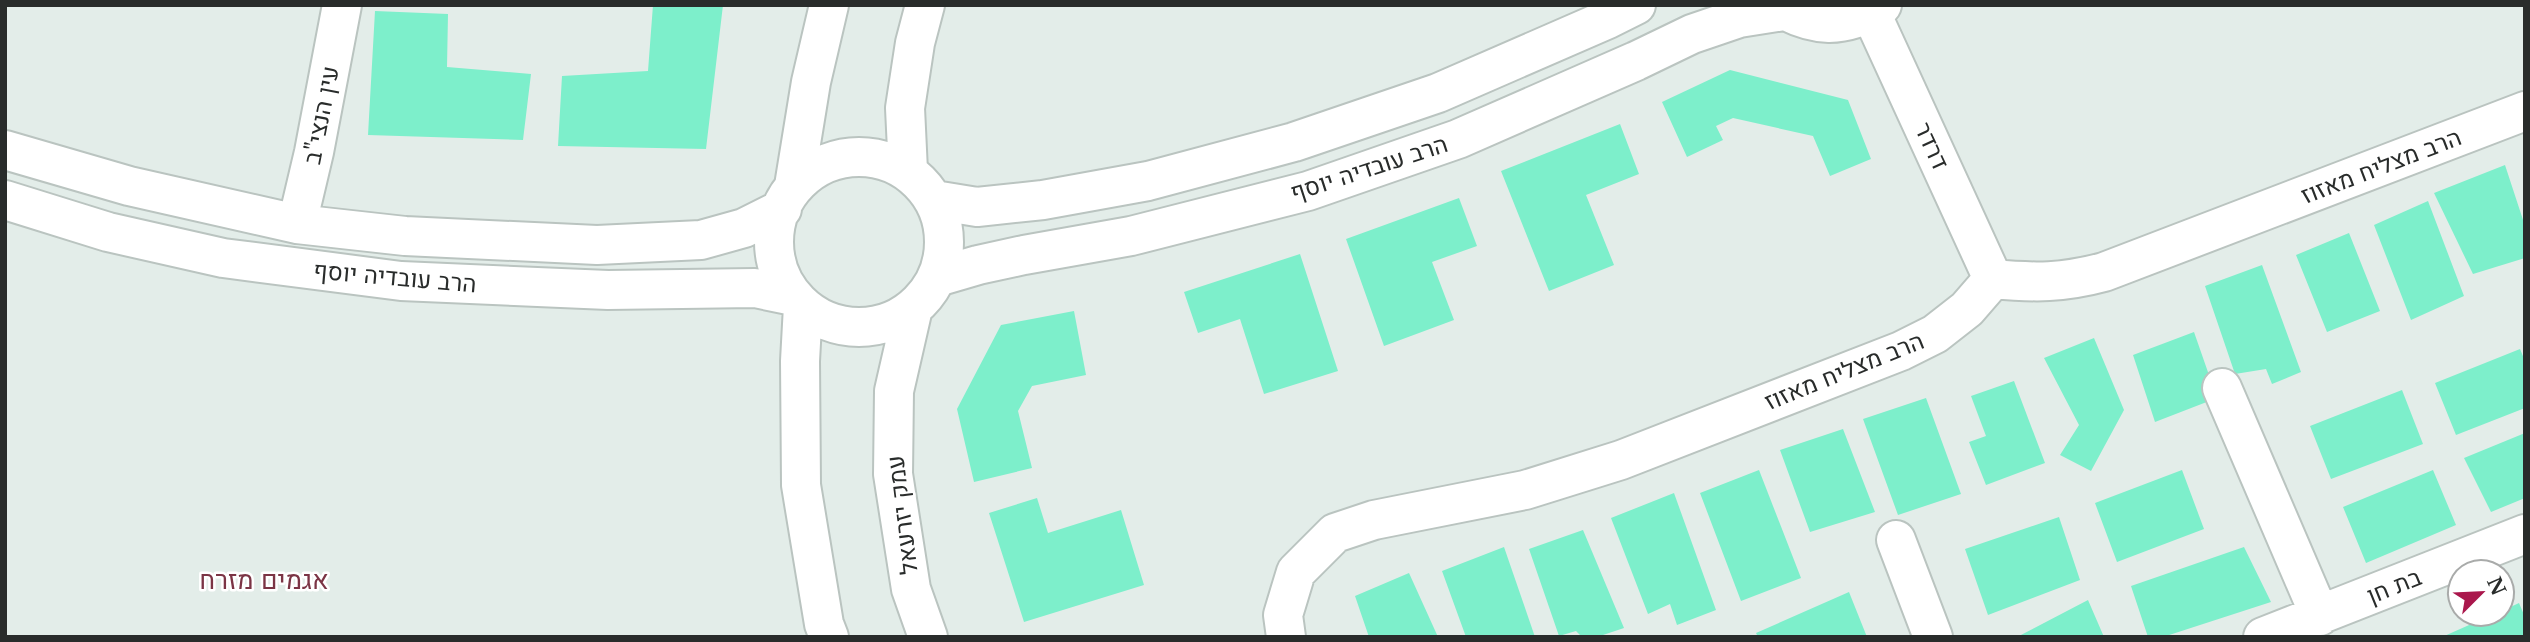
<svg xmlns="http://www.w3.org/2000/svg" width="2530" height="642" font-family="'Libre Baskerville',Heebo,serif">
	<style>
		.building { fill: #7defcb }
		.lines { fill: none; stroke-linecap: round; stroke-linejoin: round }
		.minor-casing { stroke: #bac4c0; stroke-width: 42 }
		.minor { stroke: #fff; stroke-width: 38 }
		.labels { text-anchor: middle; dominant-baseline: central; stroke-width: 5; stroke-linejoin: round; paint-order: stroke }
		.street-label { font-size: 24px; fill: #292c2b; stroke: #fff }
		.neighbourhood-label { font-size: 26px; fill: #7b3445; stroke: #fff }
	</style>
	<rect width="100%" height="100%" fill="#e3ede9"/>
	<path class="building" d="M653,5H723L706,149L558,146L562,76L648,71Z
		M375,11L448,14L447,67L531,74L523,140L368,135Z
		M1730,70L1848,100L1871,159L1830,176L1813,136L1733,118L1716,126L1723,140L1687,157L1662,102Z
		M1620,124L1639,174L1586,195L1614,265L1549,291L1501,171Z
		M2505,165L2525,226V258L2473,274L2434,193Z
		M1459,198L1477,246L1432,262L1454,320L1384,346L1346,239Z
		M2428,201L2464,296L2411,320L2374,225Z
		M2349,233L2380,311L2327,332L2296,255Z
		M1300,254L1338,371L1264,394L1240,319L1198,333L1184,292Z
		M2262,265L2301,372L2272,384L2266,369L2235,374L2205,286Z
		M1074,311L1086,375L1032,386L1018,411L1032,468L974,482L957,409L1001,325Z
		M2194,332L2217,398L2155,422L2133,355Z
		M2094,338L2124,410L2091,471L2060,455L2079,425L2044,358Z
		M2520,349L2525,361V408L2456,435L2435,383Z
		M2014,381L2045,463L1986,485L1969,442L1986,436L1971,396Z
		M2402,390L2423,444L2331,479L2310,426Z
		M1926,398L1961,494L1898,515L1863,419Z
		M1843,429L1875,512L1810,532L1780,450Z
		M2525,433V498L2491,512L2464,458Z
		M1759,470L1801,578L1741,601L1700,493Z
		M2182,470L2204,529L2117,562L2095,503Z
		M2433,470L2456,525L2366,563L2343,507Z
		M1674,493L1716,610L1677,625L1670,604L1648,614L1611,518Z
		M1037,498L1048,533L1121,510L1144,585L1024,622L989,513Z
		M2059,517L2080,580L1988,615L1965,549Z
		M1583,530L1624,628L1597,637H1582L1576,631L1559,636L1529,549Z
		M1504,547L1535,637H1466L1442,571Z
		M2244,547L2271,602L2163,637H2148L2131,586Z
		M1409,573L1438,637H1369L1355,596Z
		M1849,592L1867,637H1758L1756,633Z
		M2088,600L2104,637H2017Z
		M2519,603L2525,617V637H2442L2494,614H2502V611Z"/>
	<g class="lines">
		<g class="minor-casing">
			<path id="minor" d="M1775,5C1813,28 1844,30 1882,5
				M1871,13L1993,279
				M5,150L129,186L297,224L405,236L597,245L701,240L744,228L782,209
				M774 242a85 85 0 1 1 170 0a85 85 0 1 1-170 0Z
				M908,171L905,108L915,43L925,5
				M794,186L811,82L829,5
				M5,200L108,232L223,258L401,281L608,290L755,288L793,296
				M934,200L977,207L1043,200L1148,181L1294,142L1438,93L1608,19L1636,5
				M297,224L314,152L342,5
				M937,277L978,265L1024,255L1131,236L1308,191L1458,139L1636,61L1692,34L1739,18L1784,11
				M803,306L800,361L801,485L824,624L829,637
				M913,308L894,391L893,474L911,589L928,637
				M2222,388L2320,616
				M1896,540L1933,637
				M1286,637L1283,615L1296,572L1335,533L1374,520L1525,490L1621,460L1901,351L1935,334L1967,309L1993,279C2035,283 2063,283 2104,272L2525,111
				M2263,637L2525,534"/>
		</g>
		<use href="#minor" class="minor"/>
	</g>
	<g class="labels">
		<g class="street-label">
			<text transform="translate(321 115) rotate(-79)">עין הנצי"ב</text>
			<text transform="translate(1932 146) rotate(65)">דרדר</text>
			<text transform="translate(2381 166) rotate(-21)">הרב מצליח מאזוז</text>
			<text transform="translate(1369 168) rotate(-18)">הרב עובדיה יוסף</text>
			<text transform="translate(395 277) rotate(5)">הרב עובדיה יוסף</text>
			<text transform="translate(1844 371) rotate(-22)">הרב מצליח מאזוז</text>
			<text transform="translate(902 515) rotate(-97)">עמק יזרעאל</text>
			<text transform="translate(2394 586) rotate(-22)">בת חן</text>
		</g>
		<g class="neighbourhood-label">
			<text x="264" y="580">אגמים מזרח</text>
		</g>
	</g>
	<rect width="2530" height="642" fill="none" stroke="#292c2b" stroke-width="14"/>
	<g transform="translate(2481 593) rotate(66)"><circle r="33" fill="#ffffff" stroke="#a9abaa" stroke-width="2"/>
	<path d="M0-5L12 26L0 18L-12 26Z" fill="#aa174c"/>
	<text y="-10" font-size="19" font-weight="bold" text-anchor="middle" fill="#292c2b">N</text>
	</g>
</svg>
